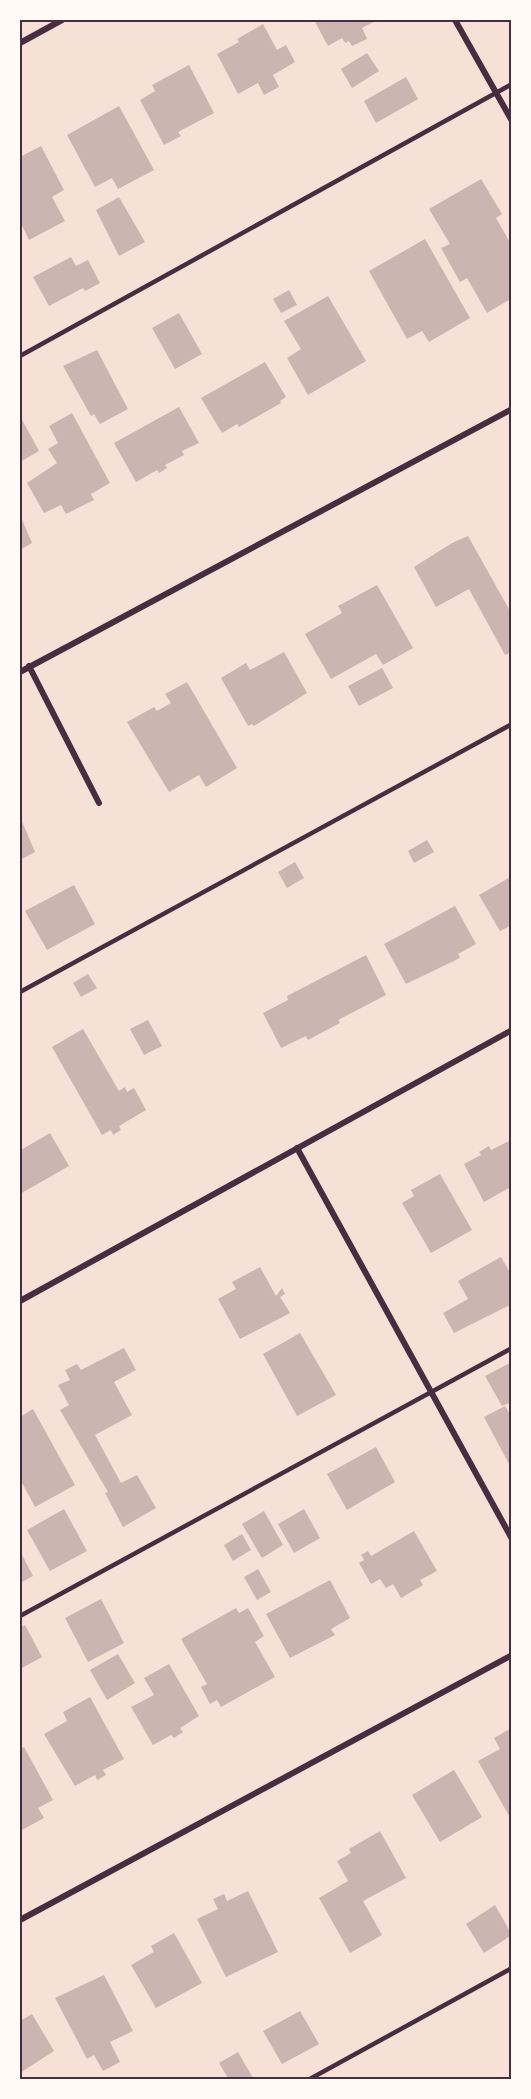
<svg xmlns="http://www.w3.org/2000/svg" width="531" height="2099" font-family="'Libre Baskerville',serif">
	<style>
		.building { fill: #ccb4b1 }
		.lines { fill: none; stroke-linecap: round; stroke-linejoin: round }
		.service { stroke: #4a2c40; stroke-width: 4.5 }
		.minor { stroke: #4a2c40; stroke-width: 6 }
		.neatline { fill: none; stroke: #4a2c40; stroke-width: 2 }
	</style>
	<rect width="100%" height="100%" fill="#f7e1d7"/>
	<path class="building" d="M314,20H377L362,28L367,39L352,46L349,41L345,43L342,38L328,46Z
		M263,24L277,50L286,45L295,62L273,75L279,87L264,95L258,83L238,94L217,54L239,42L237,39Z
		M367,53L379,71L352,88L341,69Z
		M189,65L214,113L178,132L181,136L164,145L140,100L155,91L152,85Z
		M406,77L418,99L376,123L364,101Z
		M119,106L154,170L118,189L112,178L95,187L67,135Z
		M41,146L64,190L52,197L65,221L29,240L20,221V157Z
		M481,179L502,214L496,218L512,246L509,248L512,253V298L487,313L467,278L460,282L441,248L450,244L429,209Z
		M119,197L145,242L119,256L96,210Z
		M425,239L470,318L429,342L422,331L407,339L369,271Z
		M71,257L76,266L88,260L100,283L85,291L83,288L49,306L33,277Z
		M289,290L297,305L281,313L273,299Z
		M328,296L366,361L308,395L287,358L301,349L284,321Z
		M179,313L202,354L175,369L152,328Z
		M97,350L128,409L100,424L94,414L91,416L63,366Z
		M265,362L286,397L280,401L281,403L239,427L237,424L222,433L201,398Z
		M179,407L199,443L182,451L184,455L165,465L167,468L159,473L157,470L136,482L114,443Z
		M72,413L110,483L91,494L94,500L66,514L61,505L44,513L27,483L57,463L48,449L58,443L49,426Z
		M20,416L39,451L20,462Z
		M20,515L32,543L20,550Z
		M468,536L510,611L512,610V652L505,655L469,589L436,607L414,567L452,543Z
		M377,585L413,648L383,665L376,654L331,679L305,634L342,613L338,606Z
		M284,652L307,693L254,726L252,724L248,726L221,678L246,663L250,670Z
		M382,668L393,688L359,706L348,686Z
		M187,682L237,768L206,787L199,775L169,792L127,722L154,707L157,711L171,703L165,694Z
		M20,817L35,852L20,860Z
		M427,840L434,852L414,863L408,851Z
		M295,862L304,878L287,888L278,872Z
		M512,876V925L500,931L479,895Z
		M74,885L95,924L47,950L25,911Z
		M455,906L476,944L458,954L460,958L406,984L384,944Z
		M366,955L386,995L338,1020L340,1023L308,1040L306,1036L281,1048L263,1013L288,1000L287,996Z
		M88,974L97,988L81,997L73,983Z
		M148,1020L162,1046L144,1055L130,1029Z
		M83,1029L119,1091L125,1087L127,1092L134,1088L146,1110L119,1126L121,1130L113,1135L111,1130L102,1135L52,1047Z
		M50,1133L69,1166L20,1194V1147L21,1150Z
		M509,1141L512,1146V1186L484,1202L464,1164L481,1155L479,1152L489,1146L491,1150Z
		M440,1174L472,1230L431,1253L402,1203L414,1196L411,1190Z
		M501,1257L512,1276V1304L454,1333L443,1313L468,1299L458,1281Z
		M260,1267L276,1296L282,1288L285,1294L280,1297L290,1313L240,1339L218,1299L236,1289L232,1282Z
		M300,1333L336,1395L297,1416L263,1354Z
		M124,1348L136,1370L114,1382L132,1415L95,1435L121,1483L137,1475L156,1508L123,1527L105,1493L108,1492L60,1410L69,1405L58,1385L70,1380L65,1370L77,1364L81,1370Z
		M512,1362V1402L502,1406L485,1376Z
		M505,1406L512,1418L509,1464L484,1417Z
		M33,1409L75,1485L35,1507L20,1479V1417Z
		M376,1447L395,1482L347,1510L327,1474Z
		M64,1509L87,1551L50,1571L27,1530Z
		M304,1509L320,1538L294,1553L278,1524Z
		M264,1511L283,1545L262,1558L242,1524Z
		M414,1531L437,1571L420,1580L423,1585L401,1598L393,1584L386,1588L380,1579L371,1584L359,1563L364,1560L361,1555L368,1551L371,1556Z
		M242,1534L251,1550L233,1561L224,1545Z
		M20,1551L33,1576L20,1583Z
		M258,1569L271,1592L257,1600L244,1577Z
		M330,1580L350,1618L331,1629L335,1635L290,1658L266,1614Z
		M101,1599L124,1643L88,1662L65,1618Z
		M236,1608L239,1613L248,1608L264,1636L255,1642L275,1677L221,1707L217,1700L210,1704L201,1687L207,1684L181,1639Z
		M25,1625L42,1657L20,1669V1628Z
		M118,1654L135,1683L107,1700L90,1670Z
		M169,1664L199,1716L180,1728L183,1732L174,1738L171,1735L153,1745L131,1707L154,1695L144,1678Z
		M90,1697L124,1759L103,1770L106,1775L97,1780L95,1775L75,1786L44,1734L67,1721L63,1712Z
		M512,1728V1821L478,1761L500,1749L494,1738Z
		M24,1747L53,1800L38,1808L44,1818L20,1831V1749Z
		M454,1770L482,1817L440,1842L412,1795Z
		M380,1831L406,1878L363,1901L382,1935L350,1953L319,1898L348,1881L337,1861L351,1853L349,1849Z
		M248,1891L278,1952L226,1977L197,1919L218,1909L213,1899L224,1894L227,1901Z
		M495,1905L512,1935L484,1953L466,1924Z
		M174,1933L202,1983L156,2008L131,1965L154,1952L151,1946Z
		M104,1975L133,2031L110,2042L120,2062L103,2071L94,2055L87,2059L55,1998Z
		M300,2011L319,2044L282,2064L263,2031Z
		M32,2014L54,2051L20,2073V2021Z
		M238,2052L254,2080H229L219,2063Z"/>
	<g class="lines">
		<path class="service" d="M20,356L512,84
			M20,992L512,724
			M20,1616L512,1348
			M308,2080L512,1968"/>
		<path class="minor" d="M455,20L512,121
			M20,43L62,20
			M29,666L99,803
			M20,672L512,409
			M297,1148L512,1539
			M20,1301L512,1030
			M20,1920L512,1655"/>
	</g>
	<rect width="531" height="2099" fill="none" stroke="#fffaf5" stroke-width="42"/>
	<rect x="21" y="21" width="489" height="2057" class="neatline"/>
</svg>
